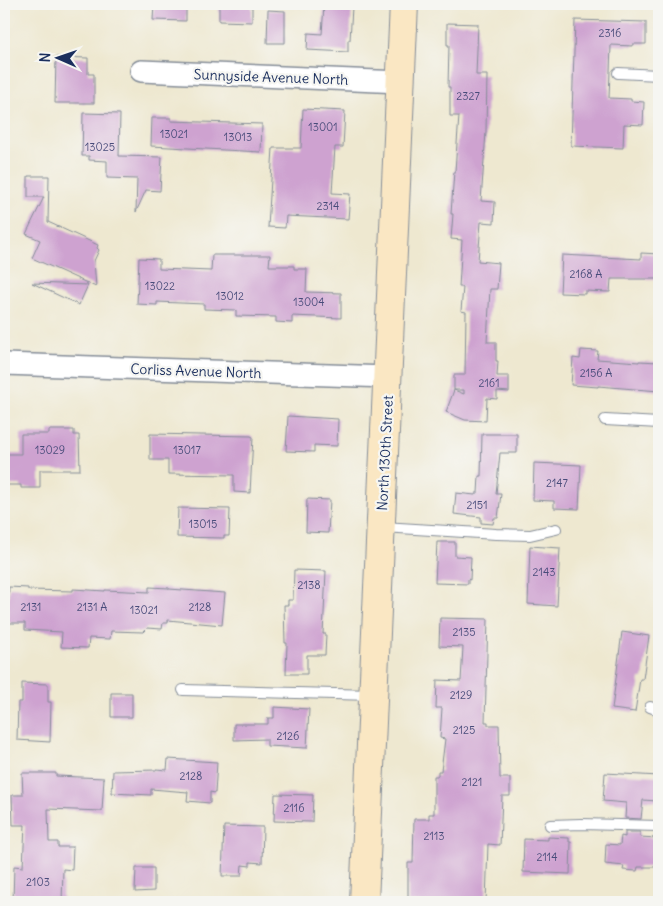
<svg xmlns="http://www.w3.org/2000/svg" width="663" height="906" font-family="Delius,sans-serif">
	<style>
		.building { fill: #cea2d0 }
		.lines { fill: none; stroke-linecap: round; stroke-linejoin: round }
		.lane-casing { stroke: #848c97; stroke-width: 12 }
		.street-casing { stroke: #848c97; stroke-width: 24 }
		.secondary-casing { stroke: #848c97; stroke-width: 30 }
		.lane { stroke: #fff; stroke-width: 10 }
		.street { stroke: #fff; stroke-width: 21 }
		.secondary { stroke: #fae7c3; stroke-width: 28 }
		.labels { text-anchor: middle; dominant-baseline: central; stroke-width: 4.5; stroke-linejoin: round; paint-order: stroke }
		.number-label { font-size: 11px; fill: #484c7a }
		.street-label { font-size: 14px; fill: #1b2f5e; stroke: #f6f6f2 }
	</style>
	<rect width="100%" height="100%" fill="#f6f6f2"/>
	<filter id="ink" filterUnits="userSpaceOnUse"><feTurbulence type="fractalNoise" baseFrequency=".02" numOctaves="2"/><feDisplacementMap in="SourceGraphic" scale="10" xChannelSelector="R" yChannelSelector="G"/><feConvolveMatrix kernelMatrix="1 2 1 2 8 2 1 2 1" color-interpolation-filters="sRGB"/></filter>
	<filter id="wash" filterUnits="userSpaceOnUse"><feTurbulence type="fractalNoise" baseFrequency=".0096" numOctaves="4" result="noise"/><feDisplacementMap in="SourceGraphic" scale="20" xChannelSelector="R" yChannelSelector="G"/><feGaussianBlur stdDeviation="1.12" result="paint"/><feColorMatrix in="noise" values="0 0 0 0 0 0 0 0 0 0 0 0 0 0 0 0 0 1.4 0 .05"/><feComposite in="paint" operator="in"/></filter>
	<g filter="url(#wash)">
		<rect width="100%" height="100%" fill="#eee8d0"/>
		<g id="blocks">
			<path class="building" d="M154,4H186V21L153,20Z
				M219,4H252V22L219,21Z
				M324,5L352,7L350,40H348V52L307,50L308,33L322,34Z
				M268,10L285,11V43H267Z
				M575,20L646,22V44H633V46L611,45L609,98L631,99V101L644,102L643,125L624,124L623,148L571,146Z
				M447,23L478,24L476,75H487L486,132L481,201L495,202L494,223L481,222L478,261L499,263L497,289H490L487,342H496V361H498L497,376H509V392L497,391V399L487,398L486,421L465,420L446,412L454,390L464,394V390H454V375H465L466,312L461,311L463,287H459L462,240L451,239L453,214H451L454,171H455L459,116H450V87H448L449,45H447Z
				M56,57L88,58V74H94V103H55Z
				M303,109L345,111L343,147H335L332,193L350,194L348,219L286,216L285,228L268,227L273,148H301Z
				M83,113L120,114L119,156L162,157L160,191L146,190L136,212L137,179L107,178V161L89,160V156H82Z
				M152,118H171V121L262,124L261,152L151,146Z
				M28,176H49L48,222L98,245L97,248L99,250L94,261L96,287L32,258L40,240L26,234L44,197H28Z
				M641,253L659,254V279H611L610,292L585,291V294L560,293L562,255L641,259Z
				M212,255H270L269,266H294V269H307L306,292L341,293V318L292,316V323L276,322V317L236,316V310L204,309V304L157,302V305L137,304L139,258L159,259V269L211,271Z
				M32,283L88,285L79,305Z
				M581,350L598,351L597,359L639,362V361L659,362V391L598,386V387L571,385L573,358L580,359Z
				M288,416L338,419L337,446L314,445V452L286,451Z
				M49,430H74V435H79L80,470H40V488H21V485H4V454H21V434H49Z
				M150,434L251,436L253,437L250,493L234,492V475L168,474V460H150Z
				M482,434H517V453H500L496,494H501L498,518H494L493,524L481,523V517L454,514L456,493L475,495L476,493H478L479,476H481Z
				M534,463L581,465L579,509L554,508V501L533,500Z
				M307,499L330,500L328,533L306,532Z
				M178,508L230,509L229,536H224V538L177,537Z
				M437,542H455V556L471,557L470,580L468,579V584L435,583Z
				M530,546L560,548L557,606L528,604Z
				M294,570L326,571L323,634H326L325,655H307V674H286L287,643H285L284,605H288V600H293Z
				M9,587L28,588V590L73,591V589L105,591V590L149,592V587L169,588V589L225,593L222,625L168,620V623H163L162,629L147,628L143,632L111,631L110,639L89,638L88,648L61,647L62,632L25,630V623H7Z
				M440,618L488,619L485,722H488V725H499L500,778H510V796H502L500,845L488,844L486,902H408V863H413L414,819H429V814H434V776H438V771H441L445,739L440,738L442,708H436L437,680L461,681L463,647L439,646Z
				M622,632L649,636L643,679H640L635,712L612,709Z
				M22,683L48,684V702H51L50,742L17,740L18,702H22Z
				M111,693H132V717H111Z
				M274,707L309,709L307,748L267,746V739L234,740V724H268V718H274Z
				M168,759L217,762L215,793L210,792V803L187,801L188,792L151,789V795L112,793L113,771L156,770V769L167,770Z
				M22,773H56V776L104,778L102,811L48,809L49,842H58V847H73L72,870L63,869L62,902H13L14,866L23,867L25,825H13L12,795H23Z
				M605,773L659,776V797H657V801L643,800L641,819L625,818L626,803L603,801Z
				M275,794L313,795L312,822L274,821Z
				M224,826L263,827L262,863L250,862V866L242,865L241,876H222Z
				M625,832H640V837L657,838L656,867H638L637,871L623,870L624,866L605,864L606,844L620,845L621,836L625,837Z
				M548,837L569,838V842H571L570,874L523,872L524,839L548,840Z
				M136,868H154V891L135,892Z"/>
		</g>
	</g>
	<g filter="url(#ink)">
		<use href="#blocks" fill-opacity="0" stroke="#848c97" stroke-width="1"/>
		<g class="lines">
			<g class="lane-casing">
				<path id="lane" d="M618,73L659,75
					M605,420L659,423
					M383,527L496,534L530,535L556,529
					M183,690L373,695
					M650,707L659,710
					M550,825L581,824L659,826"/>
			</g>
			<g class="street-casing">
				<path id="street" d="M141,71L401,82
					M4,364L388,377"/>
			</g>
			<g class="secondary-casing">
				<path id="secondary" d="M364,902L404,4"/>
			</g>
			<use href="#lane" class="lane"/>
			<use href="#street" class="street"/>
			<use href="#secondary" class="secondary"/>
		</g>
	</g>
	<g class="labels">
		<g class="number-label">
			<text x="610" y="33">2316</text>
			<text x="468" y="96">2327</text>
			<text x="323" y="127">13001</text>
			<text x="174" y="134">13021</text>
			<text x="238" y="137">13013</text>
			<text x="100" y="147">13025</text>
			<text x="328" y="206">2314</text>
			<text x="586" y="274">2168 A</text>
			<text x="160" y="286">13022</text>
			<text x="230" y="296">13012</text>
			<text x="309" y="302">13004</text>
			<text x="596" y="373">2156 A</text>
			<text x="489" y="383">2161</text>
			<text x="50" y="450">13029</text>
			<text x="187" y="450">13017</text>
			<text x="557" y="483">2147</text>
			<text x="477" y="505">2151</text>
			<text x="203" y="524">13015</text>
			<text x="544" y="572">2143</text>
			<text x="309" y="585">2138</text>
			<text x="31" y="607">2131</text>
			<text x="92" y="607">2131 A</text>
			<text x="200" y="607">2128</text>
			<text x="144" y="610">13021</text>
			<text x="464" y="632">2135</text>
			<text x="461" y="695">2129</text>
			<text x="464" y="730">2125</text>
			<text x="288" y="736">2126</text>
			<text x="191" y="776">2128</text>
			<text x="472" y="782">2121</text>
			<text x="294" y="808">2116</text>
			<text x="434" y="836">2113</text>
			<text x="547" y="857">2114</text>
			<text x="38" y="882">2103</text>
		</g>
		<g class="street-label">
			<text transform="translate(271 77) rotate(2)">Sunnyside Avenue North</text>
			<text transform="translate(196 371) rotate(2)">Corliss Avenue North</text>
			<text transform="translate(385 453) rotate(-87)">North 130th Street</text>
		</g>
	</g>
	<rect width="663" height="906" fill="none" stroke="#f6f6f2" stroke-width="20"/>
	<g transform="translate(58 58) rotate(272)" stroke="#f6f6f2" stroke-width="4" paint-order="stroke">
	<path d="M0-4L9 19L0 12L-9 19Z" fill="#1b2f5e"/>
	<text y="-8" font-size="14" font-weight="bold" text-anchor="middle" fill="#1b2f5e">N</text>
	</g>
</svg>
